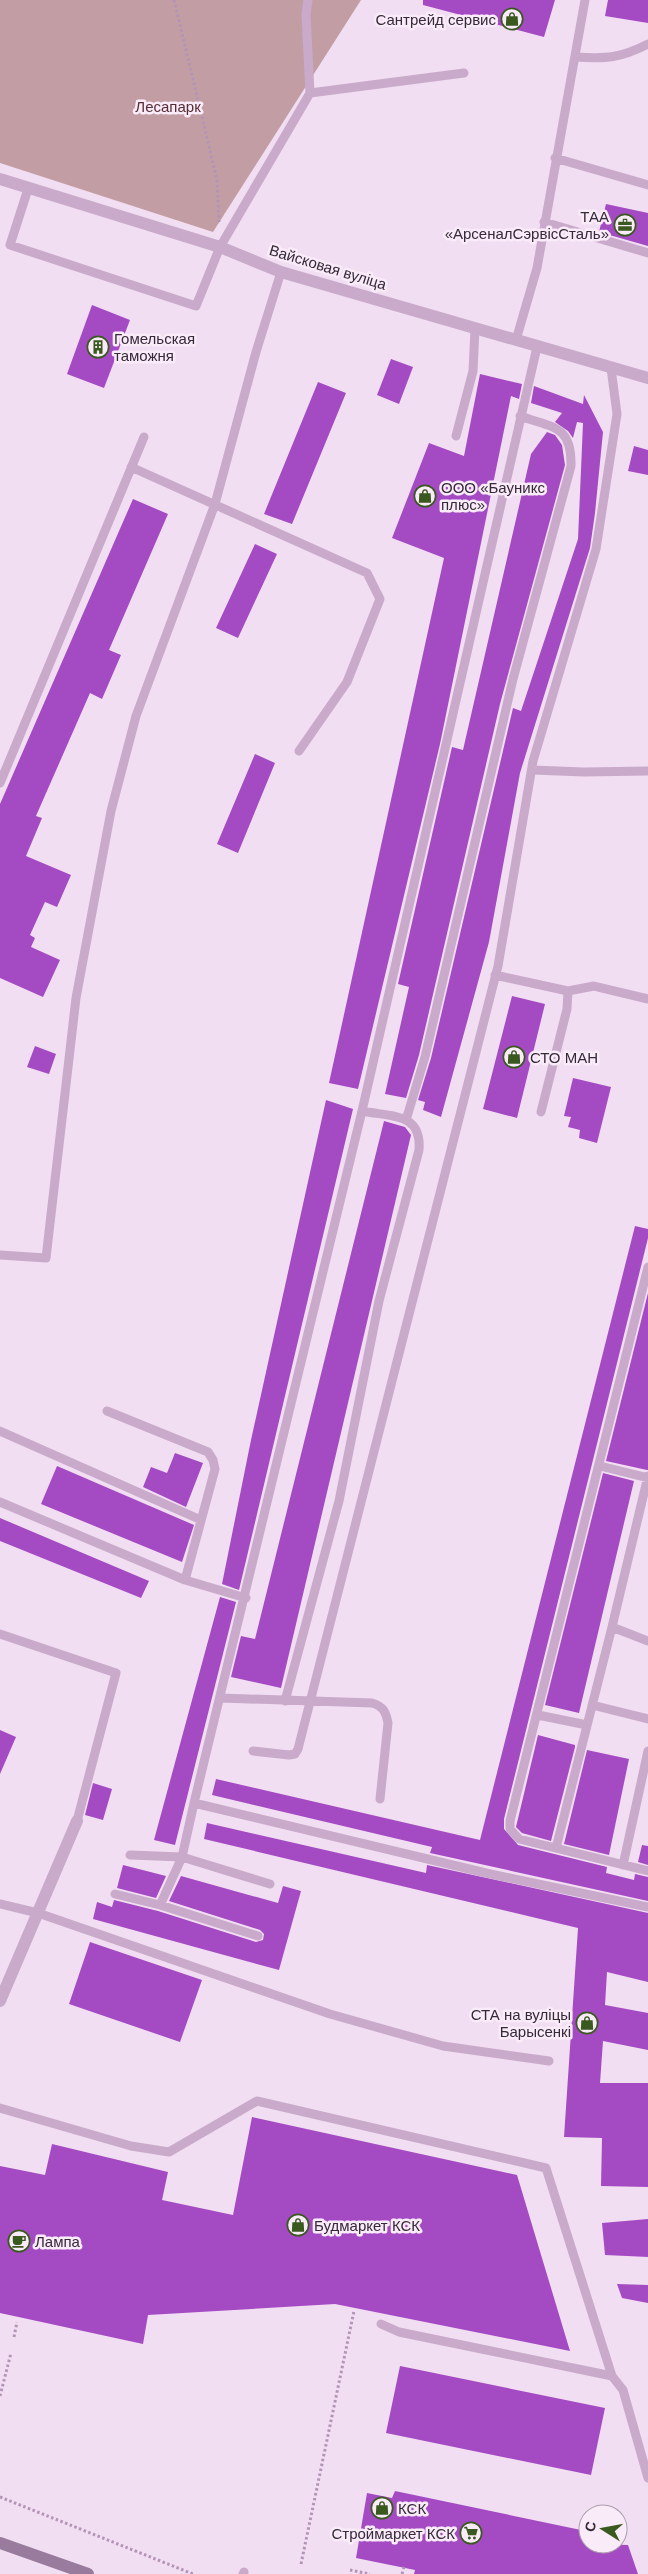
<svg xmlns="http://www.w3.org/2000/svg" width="648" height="2574" font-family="Helvetica,sans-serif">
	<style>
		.green { fill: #c29ea4 }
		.building { fill: #a44bc4 }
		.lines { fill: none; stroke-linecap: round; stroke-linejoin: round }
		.path { stroke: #b494b6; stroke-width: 3; stroke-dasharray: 2.5 2.5; stroke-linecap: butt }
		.lane { stroke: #c9aacb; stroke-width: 9 }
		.street { stroke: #c9aacb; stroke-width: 12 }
		.secondary { stroke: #997b9e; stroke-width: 12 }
		.labels { text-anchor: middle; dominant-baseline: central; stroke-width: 5; stroke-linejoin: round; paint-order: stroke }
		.poi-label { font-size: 15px; fill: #352a38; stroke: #faebf9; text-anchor: start }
		.park-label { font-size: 15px; fill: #562e33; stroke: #faebf9 }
		.street-label { font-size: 15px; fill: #352a38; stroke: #faebf9 }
	</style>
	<rect width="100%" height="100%" fill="#f2def2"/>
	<path class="green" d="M0,0H361L213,232L0,163Z"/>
	<path class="building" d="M423,0H555L544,37L423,5Z
		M608,0H648V23L605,16Z
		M606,204L648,213V246L599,232Z
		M92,305L130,320L104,388L67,374Z
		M391,359L413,367L399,404L377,395Z
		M480,374L522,384L519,399L511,396L440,744L358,1089L329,1083L444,558L392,538L429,443L464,456Z
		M318,382L346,393L292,524L264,514Z
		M534,386L583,404L584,395L603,432L595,513L590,548L520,773L489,942L441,1117L423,1110L425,1102L418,1100L431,1058L513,708L521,711L578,539L583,423L577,422L573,438L568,431L555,422L562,413L531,403Z
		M547,432L555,435L562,445L565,465L500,704L419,1055L406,1098L385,1094L409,987L398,984L452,747L463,750L531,454Z
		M634,446L648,450V475L628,471Z
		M133,499L168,514L109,650L121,655L102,699L90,693L36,816L42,818L26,856L71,875L57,907L45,902L30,935L35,938L31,947L60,960L43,997L0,978V804Z
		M255,544L277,554L238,638L216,628Z
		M255,754L275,763L238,853L217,844Z
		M512,996L545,1004L517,1118L483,1109Z
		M35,1046L56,1054L49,1074L27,1067Z
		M573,1078L611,1087L597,1143L579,1138L580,1130L568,1127L571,1117L564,1116Z
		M326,1100L353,1109L239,1590L222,1584L251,1440Z
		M384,1121L405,1127L411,1135L281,1688L231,1677L241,1636L255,1639Z
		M635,1226L648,1229V1238L504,1819V1829L518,1845L607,1867L606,1873L634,1880L635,1874L648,1877V1901L430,1853L432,1847L212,1795L216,1779L480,1840Z
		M648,1293V1470H647L606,1461Z
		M175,1453L203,1463L186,1507L143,1487L151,1467L167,1473Z
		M57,1466L194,1525L182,1562L41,1504Z
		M603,1473L634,1481L579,1713L545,1705Z
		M0,1518L149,1581L141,1598L0,1541Z
		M220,1597L236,1602L175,1845L154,1840Z
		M0,1730L16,1737L0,1774Z
		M538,1735L575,1745V1747L551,1841L522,1833L516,1827Z
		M587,1750L629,1759L609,1855L564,1844Z
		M93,1783L112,1789L103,1820L85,1815Z
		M207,1823L426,1873L427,1865L648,1913V1982L607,1972L605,2005L648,2013V2050L603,2041L600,2083H648V2187L601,2186L602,2138L564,2137L578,1928L204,1839Z
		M642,1845L648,1846V1865L638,1862Z
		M123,1865L166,1876L156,1898L117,1888Z
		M181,1876L278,1903L283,1886L301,1891L279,1970L93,1919L97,1902L112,1907L114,1900L158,1911L256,1942L263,1940L264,1934L260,1930L169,1901Z
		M90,1942L202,1980L180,2042L69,2004Z
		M252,2117L517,2175L570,2351L335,2304L148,2315L143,2344L0,2313V2166L45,2175L52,2144L168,2172L162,2200L233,2215Z
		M648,2219V2257L605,2255L602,2223Z
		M617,2284L648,2285V2303L622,2298Z
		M400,2366L605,2408L591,2475L386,2433Z
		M395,2491L581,2530V2536L588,2538V2544L628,2545L638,2574H414L415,2570L356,2558L367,2493L392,2498Z"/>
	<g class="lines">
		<path class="path" d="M174,0L217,180L219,222
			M14,2337L17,2322
			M0,2396L11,2353
			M0,2497L193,2574
			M301,2564L354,2311
			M350,2570L370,2574
			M402,2574L404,2567"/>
		<path class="lane" d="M308,0L306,14L310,93
			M576,57C606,59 621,58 648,44
			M555,158L648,185
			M28,189L10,245L196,306L220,247L310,93L464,73
			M544,222L648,253
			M516,340L537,268L585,0
			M537,347L362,1111L194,1803L486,1873L648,1907
			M456,436L473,371L475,329
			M131,467L367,573L380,599L347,682L299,751
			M532,770L584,772L648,771
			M0,783L144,437
			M495,975L568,991L567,1009L541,1112
			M568,991L594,986L648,999
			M406,1120L425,1057L513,679L571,466C572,425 553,428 520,416
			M0,1255L46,1258L76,998L111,811L136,716L215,504L256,352L281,272
			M648,1267L510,1821V1829L519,1839L648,1871
			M107,1411L208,1452L213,1460L215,1469L185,1580
			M0,1431L201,1520
			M600,1466L648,1478
			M648,1476L612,1627L648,1641
			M0,1502L185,1580L246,1598
			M0,1634L116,1673L77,1821
			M221,1698L372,1703C383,1706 386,1712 388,1723L380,1799
			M285,1701L339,1501L379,1301L419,1150C422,1112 391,1117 362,1111
			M592,1705L648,1719
			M538,1715L587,1725
			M253,1751L289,1755L295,1754L298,1749L498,966L533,761L596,549L617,414L611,368
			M556,1848L612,1627
			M130,1855L182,1857L270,1884
			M623,1865L648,1751
			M115,1894L160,1905L258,1936
			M0,1904L38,1913L330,2014L443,2046L549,2061
			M160,1905L182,1857L194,1803
			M0,2108L131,2146L169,2152L257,2101L546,2168L612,2376
			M381,2324L399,2332L612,2376L623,2390L648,2478
			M243,2574L244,2572"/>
		<path class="street" d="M0,179L220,247L281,272L648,378
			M0,2001L77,1821"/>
		<path class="secondary" d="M0,2543L88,2574"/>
	</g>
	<defs>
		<g id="shop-ring" transform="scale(1.125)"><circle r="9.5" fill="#faebf9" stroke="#39591f" stroke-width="1.5"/><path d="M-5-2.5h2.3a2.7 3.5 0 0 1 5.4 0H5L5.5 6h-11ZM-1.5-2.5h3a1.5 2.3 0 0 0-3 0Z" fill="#39591f"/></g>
		<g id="office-ring" transform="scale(1.125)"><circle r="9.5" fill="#faebf9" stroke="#39591f" stroke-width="1.5"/><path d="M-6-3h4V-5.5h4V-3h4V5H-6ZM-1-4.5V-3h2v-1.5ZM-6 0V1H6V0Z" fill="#39591f"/></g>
		<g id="building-ring" transform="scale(1.125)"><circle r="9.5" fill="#faebf9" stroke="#39591f" stroke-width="1.5"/><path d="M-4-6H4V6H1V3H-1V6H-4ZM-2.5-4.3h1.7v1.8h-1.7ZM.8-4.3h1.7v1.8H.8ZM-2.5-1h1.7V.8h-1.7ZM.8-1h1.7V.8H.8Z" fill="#39591f"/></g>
		<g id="cafe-ring" transform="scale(1.125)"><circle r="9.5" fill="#faebf9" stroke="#39591f" stroke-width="1.5"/><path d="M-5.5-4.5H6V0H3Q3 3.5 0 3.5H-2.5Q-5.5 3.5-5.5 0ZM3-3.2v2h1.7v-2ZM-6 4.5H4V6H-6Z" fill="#39591f"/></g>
		<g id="supermarket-ring" transform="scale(1.125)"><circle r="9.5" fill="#faebf9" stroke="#39591f" stroke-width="1.5"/><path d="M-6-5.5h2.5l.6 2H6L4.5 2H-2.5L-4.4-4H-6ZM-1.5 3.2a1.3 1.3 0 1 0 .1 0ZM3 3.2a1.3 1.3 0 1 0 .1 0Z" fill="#39591f"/></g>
	</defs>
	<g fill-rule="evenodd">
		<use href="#shop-ring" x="512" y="19"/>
		<use href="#office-ring" x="625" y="225"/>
		<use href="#building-ring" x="98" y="347"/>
		<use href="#shop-ring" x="425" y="496"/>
		<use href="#shop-ring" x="514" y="1057"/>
		<use href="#shop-ring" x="587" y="2023"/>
		<use href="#shop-ring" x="298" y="2225"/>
		<use href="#cafe-ring" x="19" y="2241"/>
		<use href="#shop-ring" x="382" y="2508"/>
		<use href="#supermarket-ring" x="471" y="2533"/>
	</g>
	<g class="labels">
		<g class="poi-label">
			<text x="496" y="19" text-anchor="end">Сантрейд сервис</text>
			<text x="609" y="216" text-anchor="end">ТАА<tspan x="609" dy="17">«АрсеналСэрвісСталь»</tspan></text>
			<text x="114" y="338">Гомельская<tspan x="114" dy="17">таможня</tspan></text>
			<text x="441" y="487">ООО «Бауникс<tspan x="441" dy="17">плюс»</tspan></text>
			<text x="530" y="1057">СТО МАН</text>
			<text x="571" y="2014" text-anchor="end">СТА на вуліцы<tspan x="571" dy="17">Барысенкі</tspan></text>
			<text x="314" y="2225">Будмаркет КСК</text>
			<text x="35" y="2241">Лампа</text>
			<text x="398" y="2508">КСК</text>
			<text x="455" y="2533" text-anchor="end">Строймаркет КСК</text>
		</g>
		<g class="park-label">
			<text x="168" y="106">Лесапарк</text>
		</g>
		<g class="street-label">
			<text transform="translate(328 267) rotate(17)">Вайсковая вуліца</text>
		</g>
	</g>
	<g transform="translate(603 2529) rotate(281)"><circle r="24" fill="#faebf9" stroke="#ab9eac"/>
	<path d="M0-4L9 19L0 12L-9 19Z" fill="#39591f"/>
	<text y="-8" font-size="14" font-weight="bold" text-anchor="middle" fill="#352a38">С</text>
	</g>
</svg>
